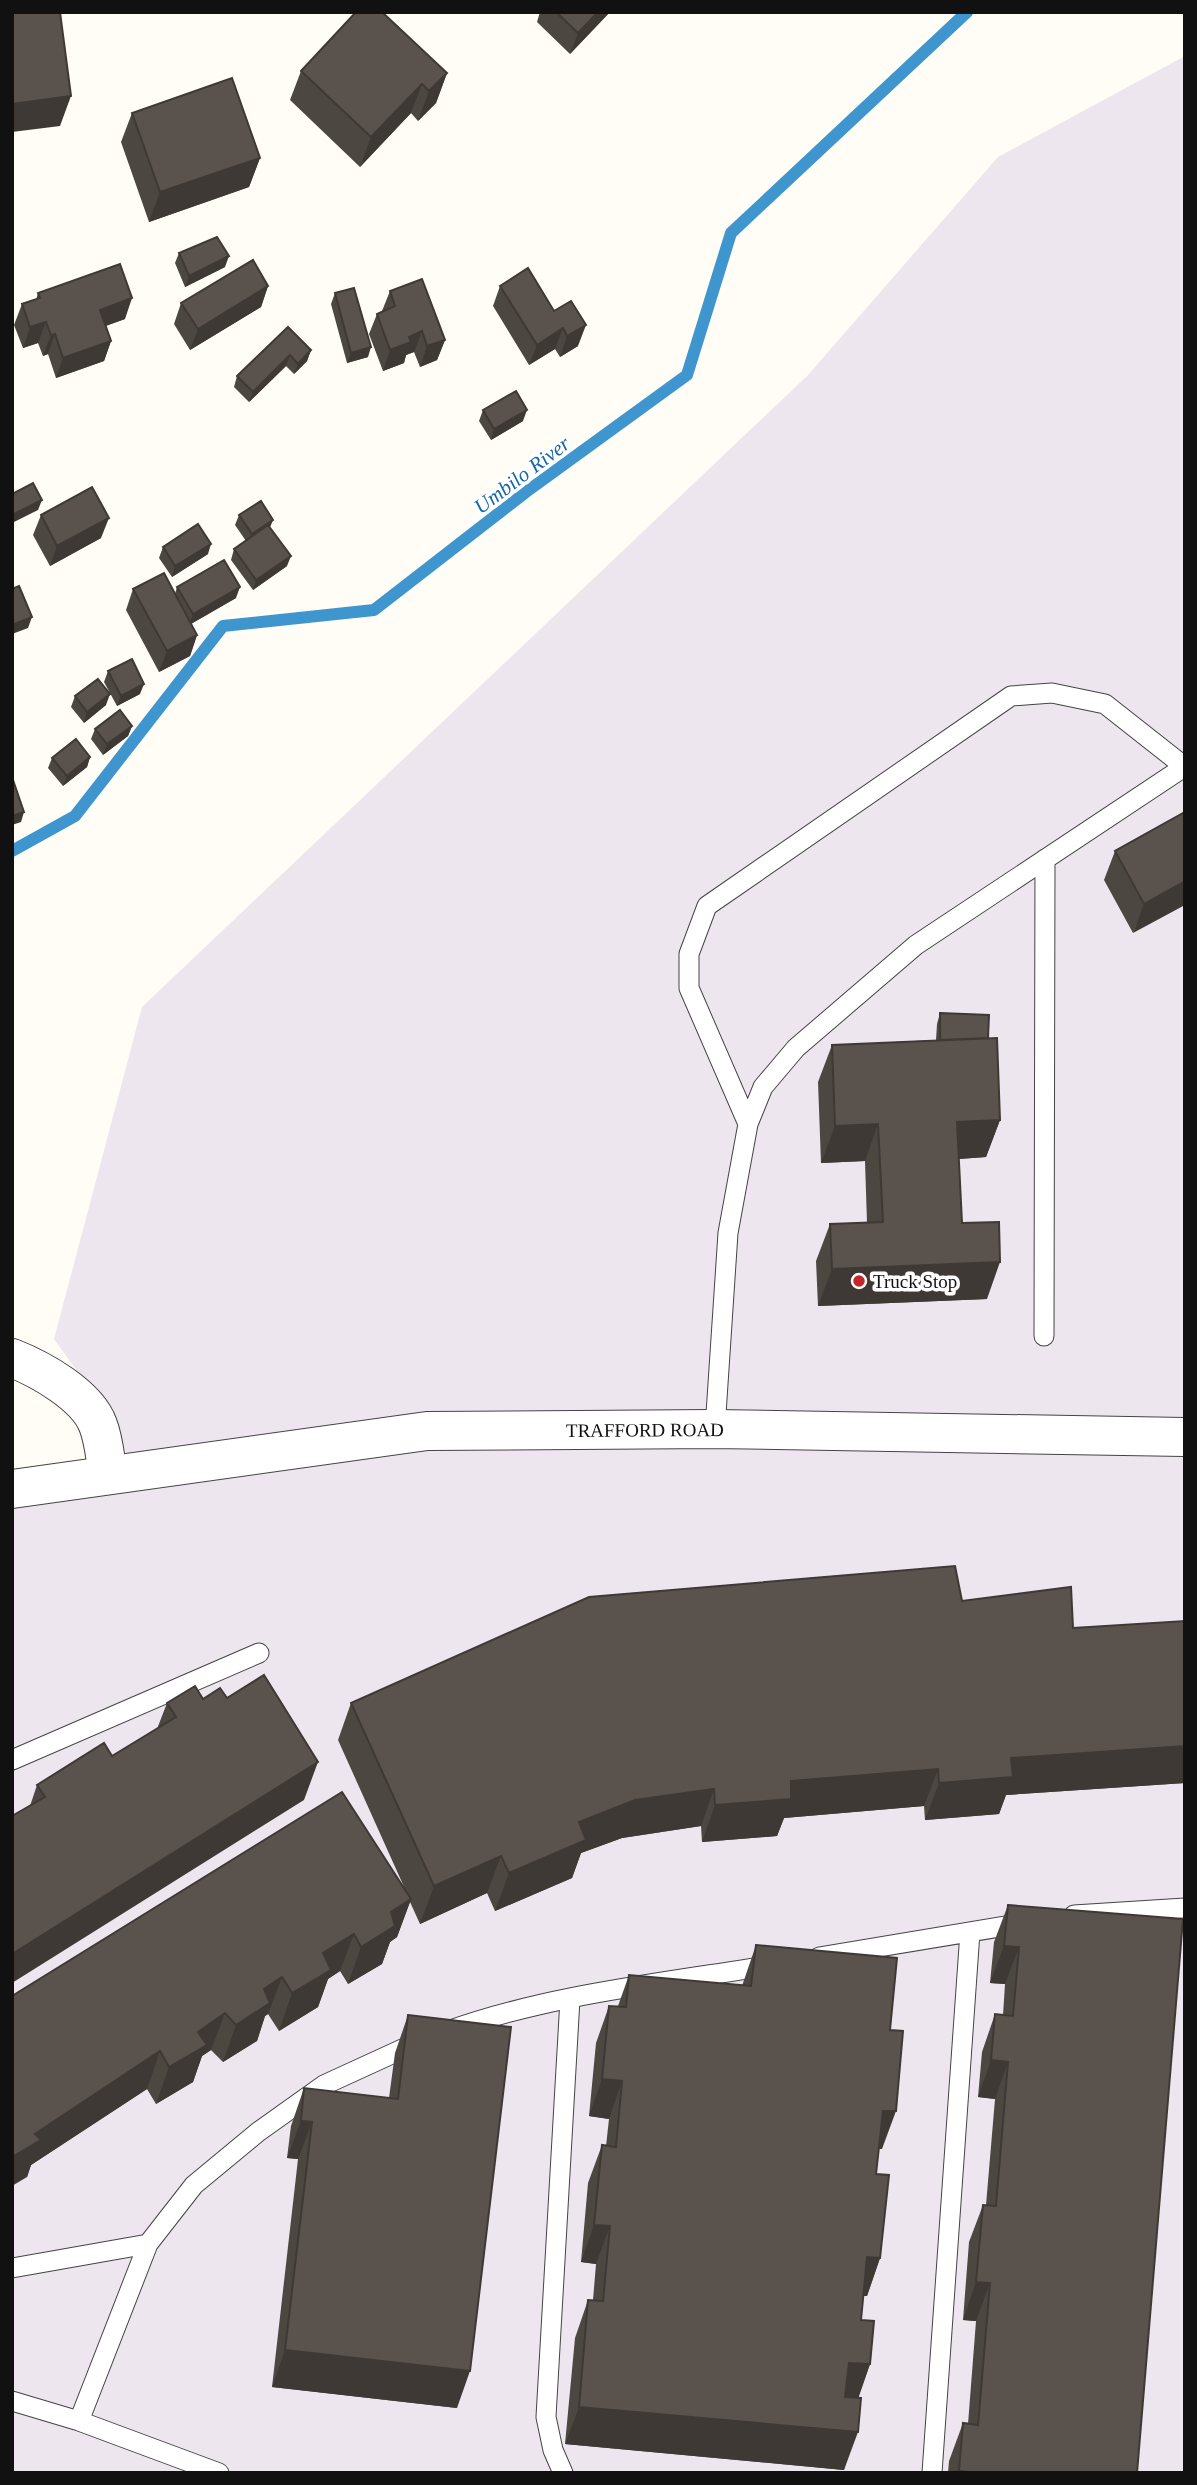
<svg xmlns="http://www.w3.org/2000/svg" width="1197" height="2485" font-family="'Times New Roman',serif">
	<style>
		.industrial { fill: #eee6ef }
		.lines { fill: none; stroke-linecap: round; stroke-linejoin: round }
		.stream { stroke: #3f96cf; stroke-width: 12 }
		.service-casing { stroke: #444; stroke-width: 21 }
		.minor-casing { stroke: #444; stroke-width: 40 }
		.tertiary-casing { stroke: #444; stroke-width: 40 }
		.service { stroke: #fff; stroke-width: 19 }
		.minor { stroke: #fff; stroke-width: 38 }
		.tertiary { stroke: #fff; stroke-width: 38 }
		.wall { fill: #4d4742 }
		.shaded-wall { fill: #3f3936 }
		.building { fill: #5a524d; stroke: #3f3936; stroke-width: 2 }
		.poi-dot { fill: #c4262e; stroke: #fff; stroke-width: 2.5 }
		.labels { text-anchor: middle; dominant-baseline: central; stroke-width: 7; stroke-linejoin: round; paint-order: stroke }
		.poi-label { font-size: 19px; fill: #111; stroke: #fff; text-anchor: start }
		.street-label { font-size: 19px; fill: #111; stroke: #fff }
		.water-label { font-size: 21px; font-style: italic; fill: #1768a6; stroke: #fff }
	</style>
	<rect width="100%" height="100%" fill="#fffdf5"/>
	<path class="industrial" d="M1185,56V2473H12V1486L114,1467L104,1409L54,1339L142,1007L808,375L998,157Z"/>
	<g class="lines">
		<path class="stream" d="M12,851L75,816L223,626L374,610L526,492L687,375L731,233L967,12"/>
		<g class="service-casing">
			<path id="service" d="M748,1124L689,988V954L707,906L1011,696L1052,693L1105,704L1185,767
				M1044,1336L1045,859
				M715,1429L728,1233L748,1124L763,1087L796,1048L916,945L1184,767
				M12,1760L259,1653
				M1074,1915L1185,1908
				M819,1957L1024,1923
				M448,2031C551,1994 664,1983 772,1965
				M12,2268L148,2244
				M12,2401L79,2421L219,2473
				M79,2421L148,2244L194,2185L258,2132L324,2085L420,2041
				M563,2473L553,2450L546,2417L570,1999
				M932,2473L970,1932"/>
		</g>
		<g class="minor-casing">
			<path id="minor" d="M12,1358C40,1369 87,1395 98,1425C104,1440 105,1458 108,1474"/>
		</g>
		<g class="tertiary-casing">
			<g id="tertiary">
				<path id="s1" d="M12,1489L427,1431L715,1429L1185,1437"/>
			</g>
		</g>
		<use href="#service" class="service"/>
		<use href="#minor" class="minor"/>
		<use href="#tertiary" class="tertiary"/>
	</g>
	<path class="wall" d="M540,12H610L570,54L537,22Z
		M301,71L447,73L436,103L418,121L411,113L360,167L290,100Z
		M132,113L260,158L249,187L149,222L121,142Z
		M179,253L225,267L185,287L175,263Z
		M268,286L261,307L190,350L174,324L181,303Z
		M500,286L554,311L578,346L560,357L555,349L529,365L493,306Z
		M390,291L445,340L437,360L420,367L414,352L406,355L404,363L383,371L369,334L377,314L382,311Z
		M38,293L125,319L106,326L111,341L104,361L56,378L48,354L43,356L38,343L23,348L14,325L22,304L36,300Z
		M335,293L368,357L347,363L331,304Z
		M288,327L311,350L307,361L294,374L286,366L249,402L234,387L237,376Z
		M483,410L523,421L491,440L479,421Z
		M41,515L101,538L50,566L33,535Z
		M239,515L270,528L287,566L253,590L231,560L234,549L246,541L235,525Z
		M163,547L208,554L172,577L159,558Z
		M177,587L236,598L191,624L197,635L190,656L159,672L126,610L133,589L175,594Z
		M108,671L140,694L117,706L104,682Z
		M75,696L106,705L84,723L71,707Z
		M132,726L128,736L103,755L91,739L95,729Z
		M90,757L87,767L63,786L48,768L52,758Z
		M1185,812L1133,933L1104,880L1115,851Z
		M940,1013L988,1038L1000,1120L986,1157L959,1159L962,1223L987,1299L818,1306L816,1261L830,1224L867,1223L865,1161L821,1163L818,1082L832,1045L936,1040L937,1024Z
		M962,1601L1073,1628L1185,1621V1783L1006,1795L999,1814L925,1820L924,1806L784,1818L777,1836L702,1842L701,1826L622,1838L581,1853L572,1878L495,1911L487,1893L420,1924L410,1902L397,1937L390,1942L382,1964L348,1984L340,1971L328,1979L318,2007L279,2031L268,2014L265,2016L257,2041L223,2062L211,2050L202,2056L193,2082L156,2104L147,2089L31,2165L27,2177L12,1996L405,1889L338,1740L351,1703Z
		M227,1698L304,1800L30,1806L37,1785L112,1756L157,1729L167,1703L203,1699Z
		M1008,1905L1183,1919L1137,2473H948L949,2461L963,2423L968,2424L976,2321L963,2320L969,2242L983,2205H986L995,2099L978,2097L982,2052L995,2014L1003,2015L1005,1984L990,1983L994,1942Z
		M756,1945L890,2030L882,2149H879L876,2174L880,2258L867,2296H863L861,2320L870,2364L858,2398L844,2470L565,2444L575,2338L588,2300H593L596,2264L581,2262L588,2183L602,2145L606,2146L609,2119L589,2116L596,2043L609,2006H618L629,1975L742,1986Z
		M408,2015L457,2408L272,2387L298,2159L287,2158L291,2126L304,2088L389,2098L395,2053Z"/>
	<path class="shaded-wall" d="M598,12H610L570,54L578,33Z
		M447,73L436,103L418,121L429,91Z
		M422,84L411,113L360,167L371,137Z
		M71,96L60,126L12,132V104Z
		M260,158L249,187L149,222L160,192Z
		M229,256L225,267L185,287L189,276Z
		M268,286L261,307L190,350L198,329Z
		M132,298L125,319L93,330L100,310Z
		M46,322L38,343L23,348L30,327Z
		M586,325L578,346L560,357L567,336Z
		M563,328L555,349L529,365L537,345Z
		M422,331L414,352L406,355L404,363L383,371L390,350L409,337Z
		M55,334L48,354L43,356L51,335Z
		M445,340L437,360L420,367L427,346Z
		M111,341L104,361L56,378L63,358Z
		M371,347L368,357L347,363L351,353Z
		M311,350L307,361L294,374L298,364Z
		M290,355L286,366L249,402L253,392Z
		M527,410L523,421L491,440L494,429Z
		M42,500L38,510L12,523V515Z
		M109,518L101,538L50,566L57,546Z
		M273,520L269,530L248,544L252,534Z
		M211,544L208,554L172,577L175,566Z
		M291,556L287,566L253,590L256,580Z
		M240,587L236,598L189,625L193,614Z
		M32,617L28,628L12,634V625Z
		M197,635L190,656L159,672L167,651Z
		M144,684L140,694L117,706L121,696Z
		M110,694L106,705L84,723L87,712Z
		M132,726L128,736L103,755L107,744Z
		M90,757L87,767L63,786L67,776Z
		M24,812L21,822L12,825V816Z
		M1185,881V905L1133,933L1144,904Z
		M1000,1120L986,1157L944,1160L957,1122Z
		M878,1124L865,1161L821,1163L835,1126Z
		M1000,1262L987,1299L818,1306L832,1269Z
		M1185,1746V1783L1006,1795L999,1814L925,1820L939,1783L1011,1758Z
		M318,1762L304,1800L12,1983V1954Z
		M938,1769L924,1806L784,1818L777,1836L702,1842L715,1805L791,1781Z
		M714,1789L701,1826L622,1838L581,1853L572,1878L495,1911L509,1873L579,1822L635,1800Z
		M501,1856L487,1893L420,1924L434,1886Z
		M411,1899L397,1937L390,1942L382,1964L348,1984L361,1947L391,1912Z
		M354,1934L340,1971L328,1979L318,2007L279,2031L292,1993L323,1953Z
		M1004,1946L1019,1947L1005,1984L990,1983Z
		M282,1977L268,2014L265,2016L257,2041L223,2062L236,2025L264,1989Z
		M225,2013L211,2050L202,2056L193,2082L156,2104L169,2067L198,2032Z
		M160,2051L147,2089L31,2165L27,2177L12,2186V2157L35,2134Z
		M991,2060L1008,2062L995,2099L978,2097Z
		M602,2079L622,2081L609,2119L589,2116Z
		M883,2111H896L882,2149L869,2148Z
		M301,2121L312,2122L298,2159L287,2158Z
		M594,2225L610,2226L596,2264L581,2262Z
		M867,2257L880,2258L867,2296L853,2295Z
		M976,2282L990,2283L976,2321L963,2320Z
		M285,2350L470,2371L457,2408L272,2387Z
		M849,2363L870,2364L857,2402L835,2400Z
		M579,2407L858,2432L844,2470L565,2444Z"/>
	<path class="building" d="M12,12H60L71,96L12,104Z
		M356,12H382L447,73L429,91L422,84L371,137L301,71Z
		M556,12H598L578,33Z
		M232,78L260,158L160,192L132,113Z
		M217,237L229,256L189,276L179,253Z
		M253,260L268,286L198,329L181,303Z
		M120,264L132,298L100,310L111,341L63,358L55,334L51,335L46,322L30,327L22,304L40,298L38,293Z
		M528,268L554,311L571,301L586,325L567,336L563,328L537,345L500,286Z
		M422,279L445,340L427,346L422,331L409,337L411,342L390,350L377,314L395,306L390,291Z
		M354,288L371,347L351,353L335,293Z
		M288,327L311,350L298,364L290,355L253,392L237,376Z
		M516,391L527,410L494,429L483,410Z
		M33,483L42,500L12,515V494Z
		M92,487L109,518L57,546L41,515Z
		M261,501L273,520L252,534L239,515Z
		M198,524L211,544L175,566L163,547Z
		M268,525L291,556L256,580L234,549Z
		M224,560L240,587L193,614L177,587Z
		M164,573L197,635L167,651L133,589Z
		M19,586L32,617L12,625V589Z
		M132,659L144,684L121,696L108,671Z
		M98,679L110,694L87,712L75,696Z
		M120,710L132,726L107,744L95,729Z
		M76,739L90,757L67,776L52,758Z
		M12,777L24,812L12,816Z
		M1185,812V881L1144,904L1115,851Z
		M940,1013L989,1015L988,1038L940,1040Z
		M997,1038L1000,1120L957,1122L962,1223L999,1222L1000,1262L832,1269L830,1224L883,1222L878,1124L835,1126L832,1045Z
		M955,1566L962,1601L1071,1587L1073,1628L1185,1621V1746L1011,1758L1013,1777L939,1783L938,1769L791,1781V1799L715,1805L714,1789L635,1800L579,1822L586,1840L509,1873L501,1856L434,1886L351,1703L589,1597Z
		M264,1675L318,1762L12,1954V1816L45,1797L37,1785L104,1743L112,1756L176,1717L167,1703L195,1686L203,1699L220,1688L227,1698Z
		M342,1792L411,1899L391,1912L395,1926L361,1947L354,1934L323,1953L331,1970L292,1993L282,1977L264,1989L270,2003L236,2025L225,2013L198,2032L207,2045L169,2067L160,2051L35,2134L41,2140L12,2157V1996Z
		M1008,1905L1183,1919L1137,2473H978L959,2471L963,2423L978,2425L990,2283L976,2282L983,2205L996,2206L1008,2062L991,2060L995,2014L1013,2016L1019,1947L1004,1946Z
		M756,1945L897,1958L890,2030L903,2031L896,2111H883L876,2174L889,2175L880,2258L867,2257L861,2320L874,2321L870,2364L849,2363L845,2397L861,2398L858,2432L579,2407L588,2300L603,2301L610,2226L594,2225L602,2145L616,2147L622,2081L602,2079L609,2006L626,2007L629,1975L751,1986Z
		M408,2015L511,2027L470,2371L285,2350L312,2122L301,2121L304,2088L398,2099Z"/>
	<circle class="poi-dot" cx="859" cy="1281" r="7"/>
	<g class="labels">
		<g class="poi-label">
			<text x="873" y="1281">Truck Stop</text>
		</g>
		<g class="street-label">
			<text stroke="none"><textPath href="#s1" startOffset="637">TRAFFORD ROAD</textPath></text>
		</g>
		<g class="water-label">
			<text transform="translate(522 475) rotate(-37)">Umbilo River</text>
		</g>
	</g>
	<rect width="1197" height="2485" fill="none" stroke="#111111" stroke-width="28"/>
</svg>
